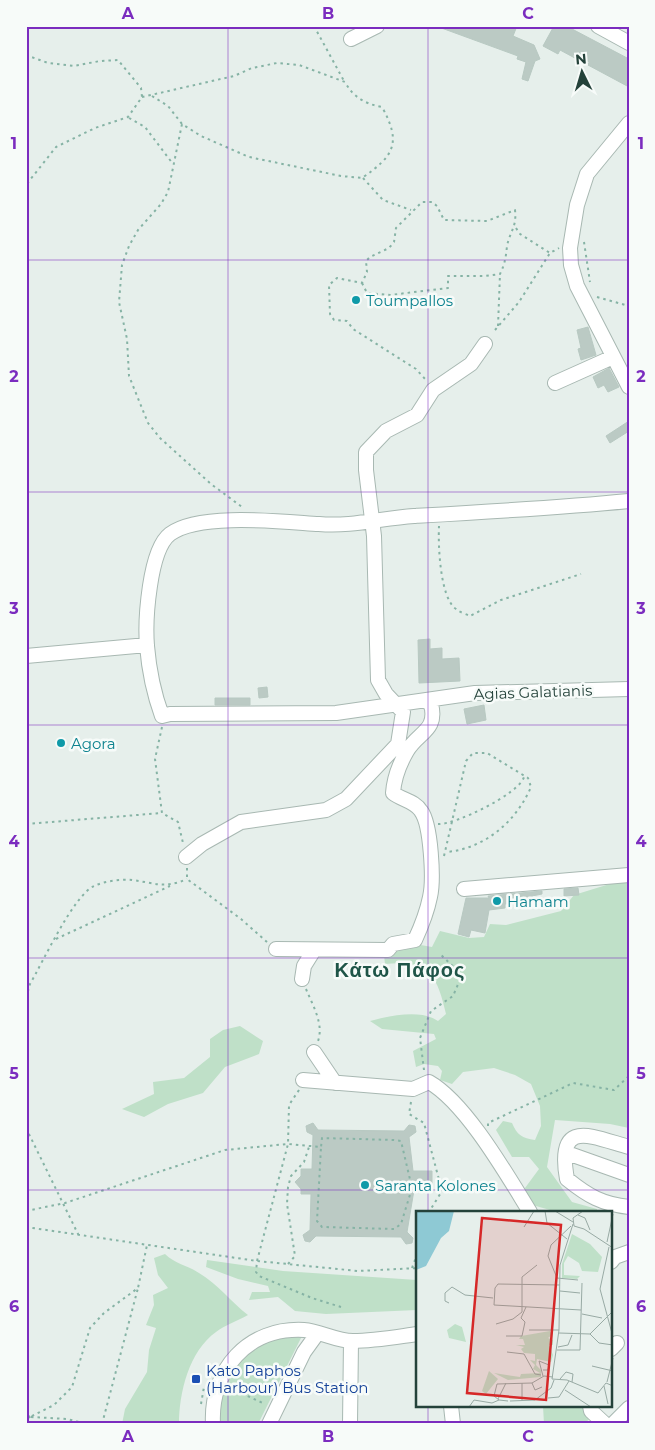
<svg xmlns="http://www.w3.org/2000/svg" width="655" height="1450" font-family="Montserrat,sans-serif">
	<style>
		.green { fill: #bfe0c8 }
		.building { fill: #bbcac4; stroke: #b8c9c2 }
		.lines { fill: none; stroke-linecap: round; stroke-linejoin: round }
		.minor-casing { stroke: #a8b8b2; stroke-width: 16 }
		.path { stroke: #86b3a5; stroke-width: 2; stroke-dasharray: 2.5 4; stroke-linecap: butt }
		.minor { stroke: #fff; stroke-width: 14 }
		.grid { fill: none; stroke: #7b2cbf; stroke-width: 1; stroke-opacity: 0.55 }
		.culture-dot { fill: #0f9aa8; stroke: #f7fbf9; stroke-width: 2 }
		.transit-dot { fill: #1a4fb4; stroke: #f7fbf9; stroke-width: 2 }
		.labels { text-anchor: middle; dominant-baseline: central; stroke-width: 5; stroke-linejoin: round; paint-order: stroke }
		.culture-label { font-size: 15px; fill: #0d838f; stroke: #f7fbf9; text-anchor: start }
		.street-label { font-size: 15px; fill: #24423a; stroke: #f7fbf9 }
		.transit-label { font-size: 15px; fill: #164399; stroke: #f7fbf9; text-anchor: start }
		.district-label { font-size: 20px; font-weight: bold; letter-spacing: 1px; fill: #1f5548; stroke: #f7fbf9 }
		.inset-road { fill: none; stroke: #98aaa4; stroke-width: 1 }
		.view { fill: #d62828; fill-opacity: 0.15; stroke: #d62828; stroke-width: 2.5 }
		.inset-edge { fill: none; stroke: #24423a; stroke-width: 2.5 }
		.neatline { fill: none; stroke: #7b2cbf; stroke-width: 2 }
		.grid-label { font-size: 16px; text-anchor: middle; font-weight: bold; fill: #7b2cbf }
	</style>
	<rect width="100%" height="100%" fill="#e6efeb"/>
	<path class="green" d="M613,883H629V1128L610,1124L555,1120L547,1167L572,1202L597,1209V1212H557L529,1204L525,1188L539,1169L529,1157H512L496,1130L503,1121L512,1123C517,1135 522,1138 535,1140L541,1126L540,1106L531,1084L515,1075L494,1068L463,1072L452,1084L440,1080L442,1071L438,1066L424,1064L416,1067L413,1051L436,1039L434,1034L382,1029L370,1021C389,1016 421,1009 438,1021L446,1014C437,974 428,960 385,964L384,955L415,944L432,947L440,931L469,938L484,937L490,924L506,925L561,911L574,895Z
		M240,1026L263,1041L259,1054L225,1067L203,1093L168,1104L144,1117L122,1109L154,1094L153,1082L184,1078L210,1057V1039L223,1030Z
		M165,1254C175,1264 187,1265 199,1273C218,1284 231,1302 248,1315C237,1321 225,1325 216,1332C189,1351 179,1393 179,1424H122L125,1409L147,1372L149,1350L156,1328L146,1325L154,1305L153,1295L168,1288L158,1275L154,1258Z
		M207,1260L283,1271L417,1280V1310L326,1314L295,1311L278,1297L249,1300L252,1292H270L268,1286L238,1279L206,1267Z
		M303,1334L258,1424H218C216,1391 236,1352 268,1341C279,1338 291,1336 303,1334Z
		M543,1406H597L600,1409L584,1424H544Z"/>
	<path class="building" d="M436,26H517L513,36L534,45L540,59L535,61L528,81L522,79L526,62L517,59L518,56Z
		M554,26H574L572,29L629,59V87L560,50L558,54L543,46Z
		M588,327L596,355L581,360L578,349L581,348L577,330Z
		M609,368L619,387L608,392L604,385L598,388L593,377Z
		M629,421V431L610,443L606,436Z
		M430,639V649L442,648V659L459,658L460,681L419,683L418,640Z
		M267,687L268,697L259,698L258,688Z
		M215,698H250V705H215Z
		M484,705L486,720L467,724L464,709Z
		M578,888L579,895L564,896V889Z
		M542,891V894L532,896L533,907L522,908L521,902L505,904V908L489,910L485,933L471,930L469,937L458,934L466,898H489L488,896Z
		M313,1123L318,1130L404,1131L409,1125L415,1126L416,1132L409,1137L413,1171H432V1190H414L407,1232L413,1238L412,1243L406,1244L401,1237L316,1236L310,1242L305,1241L303,1235L310,1230L311,1194H301V1189L295,1182L301,1176V1169H312L313,1135L307,1132L306,1126Z"/>
	<g class="lines">
		<g class="minor-casing">
			<path id="minor" d="M598,26L629,43
				M351,39L377,26
				M629,123L587,174L577,205L570,248L571,265L577,286L629,387
				M555,383L613,357
				M629,501C557,508 485,512 414,516C382,518 351,527 319,524C285,522 199,512 170,534C149,550 145,621 147,646C149,670 154,694 162,716L170,714L336,713L475,693L629,689
				M26,656L147,645
				M186,857L202,844L241,822L326,810L346,799L398,744L403,712L386,694L378,680L374,536L366,470V452L386,431L417,415L433,390L471,364L485,344
				M464,889L629,875
				M276,949L388,950L393,944L415,940C421,927 427,912 430,897C434,880 431,824 421,811C415,801 402,800 393,793C394,779 400,763 407,751C418,732 438,731 431,704L427,702
				M302,979L304,966L314,950
				M314,1052L335,1083
				M303,1080L413,1089L429,1082C466,1103 507,1175 530,1212
				M629,1147C590,1136 556,1118 567,1179C588,1196 602,1204 629,1207
				M567,1153L629,1175
				M611,1262L615,1257L629,1252
				M611,1349L617,1343
				M451,1406L453,1424
				M590,1406L591,1411L605,1424
				M213,1424C210,1370 248,1327 304,1330C320,1331 336,1341 353,1341C374,1341 396,1337 418,1334
				M269,1424L304,1352L317,1334
				M350,1424L351,1341
				M613,1424L629,1408"/>
		</g>
		<path class="path" d="M314,26L344,81
			M26,55L48,63L74,66L100,61L118,60L141,88L142,97L128,117L95,128L56,147L26,185
			M152,96L168,106L182,124
			M142,97L234,76L252,68L277,63L299,65L345,82C353,97 365,104 382,107C402,143 394,156 362,178L341,176L249,157L201,136L182,124L168,192L161,204L138,230L129,246L122,265L119,302L127,339L129,376L148,423L160,438L211,484L242,507
			M129,118L145,127L173,164
			M363,178L383,200L411,210
			M516,228L520,234L550,253
			M584,242L590,282
			M362,283L367,293L390,295L448,288V276H485L500,274C505,264 506,256 507,246C510,231 517,227 515,210L487,221L444,220L437,206L432,202H422L396,228L394,242L389,248L370,257L366,261L367,272L362,283L337,278L329,285L330,314L334,320L347,321L353,329L416,369L426,380
			M597,297L629,306
			M498,326L500,274
			M495,330L519,302L550,253L559,248
			M439,526C438,545 440,598 456,609C459,612 466,614 470,616L501,600L581,574
			M162,727L155,759L162,813L178,822L183,843
			M26,824L162,813
			M438,824C455,825 519,794 524,777
			M444,856L466,761L473,753H487L528,778L531,787C516,822 484,849 446,852
			M187,868V879L241,919L267,942
			M56,939L170,886
			M306,989C313,1006 324,1024 318,1041
			M26,998L30,984C43,962 73,896 94,886C105,881 120,879 132,880C155,883 165,889 187,879
			M424,1070L420,1038L431,1011L453,996L462,975L439,953
			M299,1090L289,1105L288,1144L257,1261L256,1272L259,1276L312,1298L341,1307
			M411,1102L409,1114L424,1123L442,1191L429,1212
			M488,1126V1123L573,1083L614,1090L629,1076
			M26,1128L79,1236
			M26,1211L65,1203L225,1150L288,1144L321,1147L322,1138L394,1140L401,1141L412,1188L401,1224L394,1229L322,1227L317,1221L321,1147
			M26,1227L257,1261L358,1271L418,1268
			M288,1264L295,1256L287,1204L288,1187L291,1176L304,1162L309,1147
			M412,1268L418,1252
			M230,1388L265,1404
			M201,1404L204,1387
			M26,1410L33,1424
			M31,1417L67,1419L87,1424
			M26,1419L54,1405L72,1387L90,1328L104,1313L138,1288L147,1245
			M102,1424L138,1288"/>
		<use href="#minor" class="minor"/>
	</g>
	<path class="grid" d="M228,26V1424M428,26V1212M26,260H629M26,492H629M26,725H629M26,958H629M26,1190H629M428,1406V1424"/>
	<g class="culture-dot">
		<circle cx="356" cy="300" r="5"/>
		<circle cx="61" cy="743" r="5"/>
		<circle cx="497" cy="901" r="5"/>
		<circle cx="365" cy="1185" r="5"/>
	</g>
	<rect class="transit-dot" x="191" y="1374" width="10" height="10" rx="2.5"/>
	<g class="labels">
		<g class="culture-label">
			<text x="366" y="300">Toumpallos</text>
			<text x="71" y="743">Agora</text>
			<text x="507" y="901">Hamam</text>
			<text x="375" y="1185">Saranta Kolones</text>
		</g>
		<g class="street-label">
			<text transform="translate(533 692) rotate(-2)">Agias Galatianis</text>
		</g>
		<g class="transit-label">
			<text x="206" y="1370">Kato Paphos<tspan x="206" dy="17">(Harbour) Bus Station</tspan></text>
		</g>
		<g class="district-label">
			<text x="400" y="970">Κάτω Πάφος</text>
		</g>
	</g>
	<g transform="translate(416 1211)">
		<rect width="196" height="196" fill="#e6efeb"/>
		<path d="M156,23L174,33L186,46L182,61L166,60L163,52L152,45L148,52V64L164,65L161,68L146,67V53ZM39,113L46,116L50,131L33,127L31,119ZM134,120L136,124L132,127L137,129V134H133L137,144L135,151L121,148L120,154L125,159V166L92,169L78,162L104,166L105,163L124,162L117,158L119,154L114,149L119,150V143L108,142L105,138L108,136L100,134H109L107,128H103L105,125ZM73,160L82,168L70,183L66,180Z" fill="#bfe0c8"/>
		<path d="M0,0H38L33,20L25,27L10,55L0,59Z" fill="#8ec9d4"/>
		<path class="inset-road" d="M129,0L131,12L151,28M139,0L157,11M167,0L157,7L158,15L168,18L197,37M162,4L169,7L174,19M157,13L144,54L143,119L136,168L151,169L182,182L190,172L197,175M155,15L135,34L132,45L141,67L162,69M108,16L118,0M191,31L197,3M193,36L184,78L197,126M144,74L82,73L79,77L78,94L165,99M144,80L164,82M33,92L29,90V82L36,76L49,84L77,87M166,103L186,107M80,113L97,108L106,101V66L121,54M113,119H143M143,122L174,123L183,132L197,134M174,123L197,100M90,125H106L109,111L105,107L110,96M142,136L152,134L156,124M141,139H164L166,72M91,141L108,143L119,163L125,164M176,155L197,160M127,159H132L133,154L123,150L127,165M144,168L150,161L157,163L156,171M191,171L197,147M106,172V190M116,172L119,179L126,176M188,175L192,193M149,179L175,196M132,187L143,186L153,170M82,188L90,172M92,190L83,189L78,185L81,173L116,172L128,165L137,166M94,190L119,189L135,177L138,169M53,196L58,189L76,192L83,189"/>
		<path class="view" d="M66,7L145,14L130,189L51,182Z"/>
		<rect width="196" height="196" class="inset-edge"/>
	</g>
	<rect width="655" height="1450" fill="none" stroke="#f7fbf9" stroke-width="55"/>
	<g transform="translate(582 72) rotate(355)" stroke="#f7fbf9" stroke-width="4" paint-order="stroke">
	<path d="M0-4L9 19L0 12L-9 19Z" fill="#24423a"/>
	<text y="-8" font-size="14" font-weight="bold" text-anchor="middle" fill="#24423a">N</text>
	</g>
	<rect x="28" y="28" width="600" height="1394" class="neatline"/>
	<g class="grid-label">
		<text x="128" y="19">A</text>
		<text x="328" y="19">B</text>
		<text x="528" y="19">C</text>
		<text x="14" y="149">1</text>
		<text x="641" y="149">1</text>
		<text x="14" y="382">2</text>
		<text x="641" y="382">2</text>
		<text x="14" y="614">3</text>
		<text x="641" y="614">3</text>
		<text x="14" y="847">4</text>
		<text x="641" y="847">4</text>
		<text x="14" y="1079">5</text>
		<text x="641" y="1079">5</text>
		<text x="14" y="1312">6</text>
		<text x="641" y="1312">6</text>
		<text x="128" y="1442">A</text>
		<text x="328" y="1442">B</text>
		<text x="528" y="1442">C</text>
	</g>
</svg>
